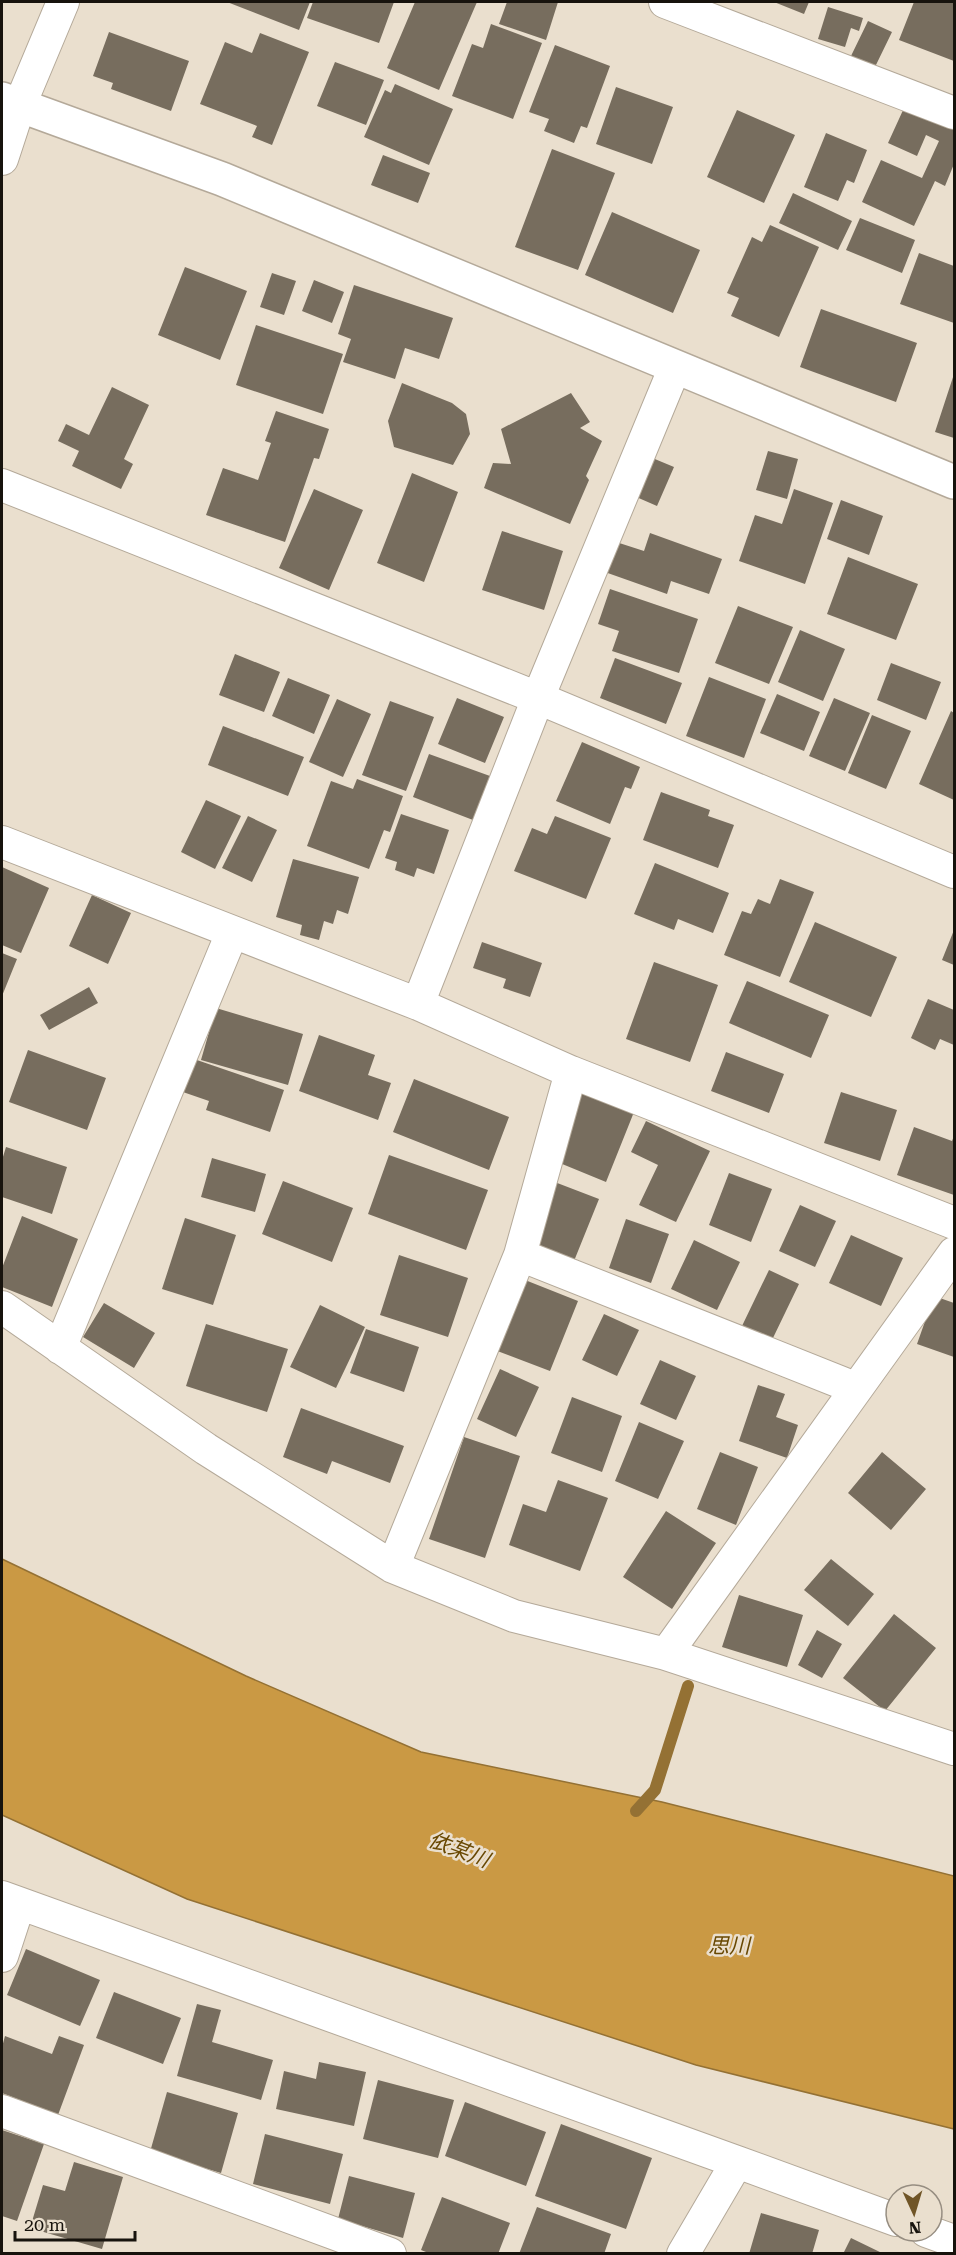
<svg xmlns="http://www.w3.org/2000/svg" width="956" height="2255" font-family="'Roboto Serif','Noto Sans JP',serif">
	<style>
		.water { fill: #ca9944; stroke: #947134; stroke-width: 1.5 }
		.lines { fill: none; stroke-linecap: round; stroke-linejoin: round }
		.stream { stroke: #947134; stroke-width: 12 }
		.building { fill: #776d5e }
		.street-casing { stroke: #b4a999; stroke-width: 34 }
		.secondary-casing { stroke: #b4a999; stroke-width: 36 }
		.street { stroke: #fff; stroke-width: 32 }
		.secondary { stroke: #fff; stroke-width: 33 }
		.labels { text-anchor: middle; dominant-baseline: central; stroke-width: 5; stroke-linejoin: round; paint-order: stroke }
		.water-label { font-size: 21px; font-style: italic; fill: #694802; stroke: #eadfce }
	</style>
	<rect width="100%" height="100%" fill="#eadfce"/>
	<path class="water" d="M2,1559L246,1676L421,1752L662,1802L954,1876V2129L696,2065L187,1899L2,1815Z"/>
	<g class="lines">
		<path class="stream" d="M636,1811L655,1790L688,1686"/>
	</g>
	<path class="building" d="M227,2H310L299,30Z
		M313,2H394L379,43L307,18Z
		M415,2H477L439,90L387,68Z
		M507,2H558L546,40L499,24Z
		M774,2H809L804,14Z
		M914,2H954V61L899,40Z
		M828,7L863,18L859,31L851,28L845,47L818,39Z
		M868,21L892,32L875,67L851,56Z
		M491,24L542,43L513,119L452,96L472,44L483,48Z
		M109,32L189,61L171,111L111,89L113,83L93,76Z
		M260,33L309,52L272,145L252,137L257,126L200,104L225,42L252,53Z
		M555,45L610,66L587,128L581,126L574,143L544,131L549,119L529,112Z
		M335,62L384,80L366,125L317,106Z
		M395,84L453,109L429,165L364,137L385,90L391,93Z
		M616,87L673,107L652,164L596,144Z
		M904,108L954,130V164L945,186L935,181L914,226L862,202L881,160L922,178L939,141L926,135L917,156L888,143Z
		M737,110L795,135L764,203L707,177Z
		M826,133L867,150L854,183L847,180L838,201L804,187Z
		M552,149L615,173L578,270L515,247Z
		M383,155L430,173L418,203L371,185Z
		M793,193L852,221L838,250L779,223Z
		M612,212L700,250L673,313L585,275Z
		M860,218L915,240L902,273L846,250Z
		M770,225L819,247L779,337L731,316L739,298L727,293L752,237L762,242Z
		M919,253L954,266V323L900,304Z
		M185,267L247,291L220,360L158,335Z
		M272,273L296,281L284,315L260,307Z
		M314,280L344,292L332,323L302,311Z
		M354,285L453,318L439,359L405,348L395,379L343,362L351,339L338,334Z
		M821,309L917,343L896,402L800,367Z
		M256,325L343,354L323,414L236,385Z
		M954,374V438L935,432Z
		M402,383L452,403L466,414L470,434L453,465L394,447L388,421Z
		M112,387L149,405L124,459L133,464L121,489L72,466L79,451L58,441L66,424L89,435Z
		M571,393L590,422L580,428L602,441L586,476L589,480L570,524L484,488L493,463L511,464L501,429Z
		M276,411L329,429L319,459L314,458L285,542L206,515L223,468L258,480L271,443L265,441Z
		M768,451L798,459L787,499L756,490Z
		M650,457L674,467L657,506L634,496Z
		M412,473L458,492L424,582L377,563Z
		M314,489L363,510L329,590L279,568Z
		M794,489L833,503L805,584L739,561L755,515L782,524Z
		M841,500L883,516L869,555L827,539Z
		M502,531L563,551L544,610L482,590Z
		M650,533L722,559L709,594L671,581L667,594L602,571L613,541L644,551Z
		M848,557L918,584L896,640L827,614Z
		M610,589L698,619L679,673L612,651L619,631L598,624Z
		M738,606L793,627L769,684L715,663Z
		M800,630L845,649L823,701L778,682Z
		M235,654L280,672L264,712L219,695Z
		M615,658L682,683L666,724L600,698Z
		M891,663L941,682L926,720L877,700Z
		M709,677L766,699L744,758L686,736Z
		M288,678L330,695L314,734L272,716Z
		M777,694L820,712L804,751L760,733Z
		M457,698L504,717L485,763L438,744Z
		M834,698L870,713L845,771L809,756Z
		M337,699L371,714L343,777L309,762Z
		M390,701L434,717L406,791L362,775Z
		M951,711L954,713V800L919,784Z
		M872,715L911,731L886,789L848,773Z
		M223,726L304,757L288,796L208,765Z
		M582,742L640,767L631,789L625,787L610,824L556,801Z
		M429,754L490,776L473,820L413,797Z
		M357,779L403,796L390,832L384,830L369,869L307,846L331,781L353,789Z
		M661,792L710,810L708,816L734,825L718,868L643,840Z
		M206,800L241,816L215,869L181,852Z
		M401,814L449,830L434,874L417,868L414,877L395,870L397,862L385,858Z
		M248,816L277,830L252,882L222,868Z
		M555,816L611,838L586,899L514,871L532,828L547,834Z
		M293,859L359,877L348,914L337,910L333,924L324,921L319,940L300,935L302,925L276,917Z
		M655,863L729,893L713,933L678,919L674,930L634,914Z
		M2,867L49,888L21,953L2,945Z
		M780,879L814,892L780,977L724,955L742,911L751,914L758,899L770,904Z
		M92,895L131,913L108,964L69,946Z
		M815,922L897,957L871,1017L789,982Z
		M954,930V965L942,960Z
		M482,942L542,963L530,997L503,988L506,979L473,968Z
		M2,953L17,959L2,996Z
		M654,962L718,985L690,1062L626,1039Z
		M747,981L829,1015L811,1058L729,1023Z
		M89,987L98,1003L49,1030L40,1015Z
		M928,999L954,1010V1045L940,1039L935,1050L911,1038Z
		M216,1008L303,1034L288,1085L201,1060Z
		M319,1035L375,1055L368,1075L391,1083L378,1120L299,1091Z
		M28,1050L106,1078L87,1130L9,1102Z
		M726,1052L784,1074L769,1113L711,1091Z
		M191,1058L284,1090L270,1132L206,1110L209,1101L180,1091Z
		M414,1079L509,1117L489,1170L393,1132Z
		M579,1090L634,1112L606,1182L550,1159Z
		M841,1092L897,1110L880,1161L824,1143Z
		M646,1121L710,1151L676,1222L639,1205L658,1165L631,1152Z
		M914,1127L952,1141L954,1136V1195L897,1175Z
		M6,1147L67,1167L52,1214L2,1197V1160Z
		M389,1155L488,1190L466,1250L368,1214Z
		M212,1158L266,1174L255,1212L201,1197Z
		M729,1173L772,1189L751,1242L709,1225Z
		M283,1181L353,1208L332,1262L262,1234Z
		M552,1181L599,1199L574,1261L528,1243Z
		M800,1205L836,1221L815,1267L779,1251Z
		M22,1216L78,1239L52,1307L2,1287V1268Z
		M185,1218L236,1235L213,1305L162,1289Z
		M626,1219L669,1234L651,1283L609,1268Z
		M851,1235L903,1258L881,1306L829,1283Z
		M694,1240L740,1262L717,1310L671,1289Z
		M399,1255L468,1278L448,1337L380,1315Z
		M769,1270L799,1284L772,1340L742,1326Z
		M520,1278L578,1301L550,1371L492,1349Z
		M934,1296L954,1303V1357L917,1344Z
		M104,1303L155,1333L134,1368L83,1337Z
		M320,1305L365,1327L336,1388L290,1367Z
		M604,1314L639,1330L617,1376L582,1360Z
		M206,1324L288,1349L267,1412L186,1386Z
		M366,1329L419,1347L404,1392L350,1373Z
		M660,1360L696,1376L676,1420L640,1404Z
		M500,1369L539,1387L516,1437L477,1419Z
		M758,1385L785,1394L776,1417L798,1425L787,1458L739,1441Z
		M572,1397L622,1416L602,1472L551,1453Z
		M301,1408L404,1446L390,1483L332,1461L327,1474L283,1457Z
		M639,1422L684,1441L658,1499L615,1481Z
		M464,1437L520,1456L485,1558L429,1539Z
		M720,1452L758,1467L736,1525L697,1509Z
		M882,1452L926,1489L891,1530L848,1493Z
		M558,1480L608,1498L580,1571L509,1545L523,1504L546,1512Z
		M666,1511L716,1543L672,1609L623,1577Z
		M831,1559L874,1594L848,1626L804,1590Z
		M739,1595L803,1615L787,1667L722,1647Z
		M894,1614L936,1648L885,1711L843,1678Z
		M817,1630L842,1644L822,1678L798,1665Z
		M26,1949L100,1980L80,2026L7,1995Z
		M114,1992L181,2018L163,2064L96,2038Z
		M197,2004L221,2010L212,2042L273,2060L261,2100L177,2076Z
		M5,2036L52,2054L59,2036L84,2045L58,2115L2,2093V2047Z
		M319,2062L366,2072L354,2126L276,2109L284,2071L316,2079Z
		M378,2080L454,2100L438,2158L363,2139Z
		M167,2092L238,2113L221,2173L150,2152Z
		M465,2102L546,2132L526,2186L445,2156Z
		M561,2124L652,2158L626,2229L535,2196Z
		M2,2130L44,2144L17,2221L2,2216Z
		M265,2134L343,2154L330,2204L253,2184Z
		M74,2162L123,2177L102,2249L30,2228L43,2185L65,2191Z
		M349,2176L415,2193L403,2238L338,2219Z
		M442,2197L510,2223L498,2254H431L421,2250Z
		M537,2207L611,2234L604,2254H519Z
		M761,2213L819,2230L812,2254H749Z
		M851,2238L884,2254H843Z"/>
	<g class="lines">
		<g class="street-casing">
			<path id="street" d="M665,2L954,113
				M2,159L19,107L63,2
				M2,485L538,698L954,872
				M2,842L418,1004L571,1072L954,1223
				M418,1004L538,698L675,367
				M520,1255L855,1388
				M2,1307L206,1449L393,1567L514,1616L666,1654L954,1749
				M60,1348L232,933
				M393,1567L520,1255L571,1072
				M666,1654L954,1253
				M2,1897L737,2162L683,2254
				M2,1956L19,1904
				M2,2111L390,2254
				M737,2162L896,2220
				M926,2231L954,2241"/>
		</g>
		<g class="secondary-casing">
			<path id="secondary" d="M2,99L222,179L954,482"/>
		</g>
		<use href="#street" class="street"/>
		<use href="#secondary" class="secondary"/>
	</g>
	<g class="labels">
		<g class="water-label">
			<text transform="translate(459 1850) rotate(21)">依某川</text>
			<text x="729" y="1946">思川</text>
		</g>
	</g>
	<rect width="956" height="2255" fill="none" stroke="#17130d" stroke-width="6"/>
	<g transform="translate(914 2213) rotate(176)"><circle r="28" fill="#eadfce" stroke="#968d81" stroke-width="1.5"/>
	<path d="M0-4.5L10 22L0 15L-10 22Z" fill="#705527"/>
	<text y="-9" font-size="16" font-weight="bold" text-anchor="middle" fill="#17130d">N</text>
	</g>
	<path d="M15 2231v9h120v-9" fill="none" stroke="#17130d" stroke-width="3"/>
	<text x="24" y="2231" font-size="18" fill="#17130d" stroke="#eadfce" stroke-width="4.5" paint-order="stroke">20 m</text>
</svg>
